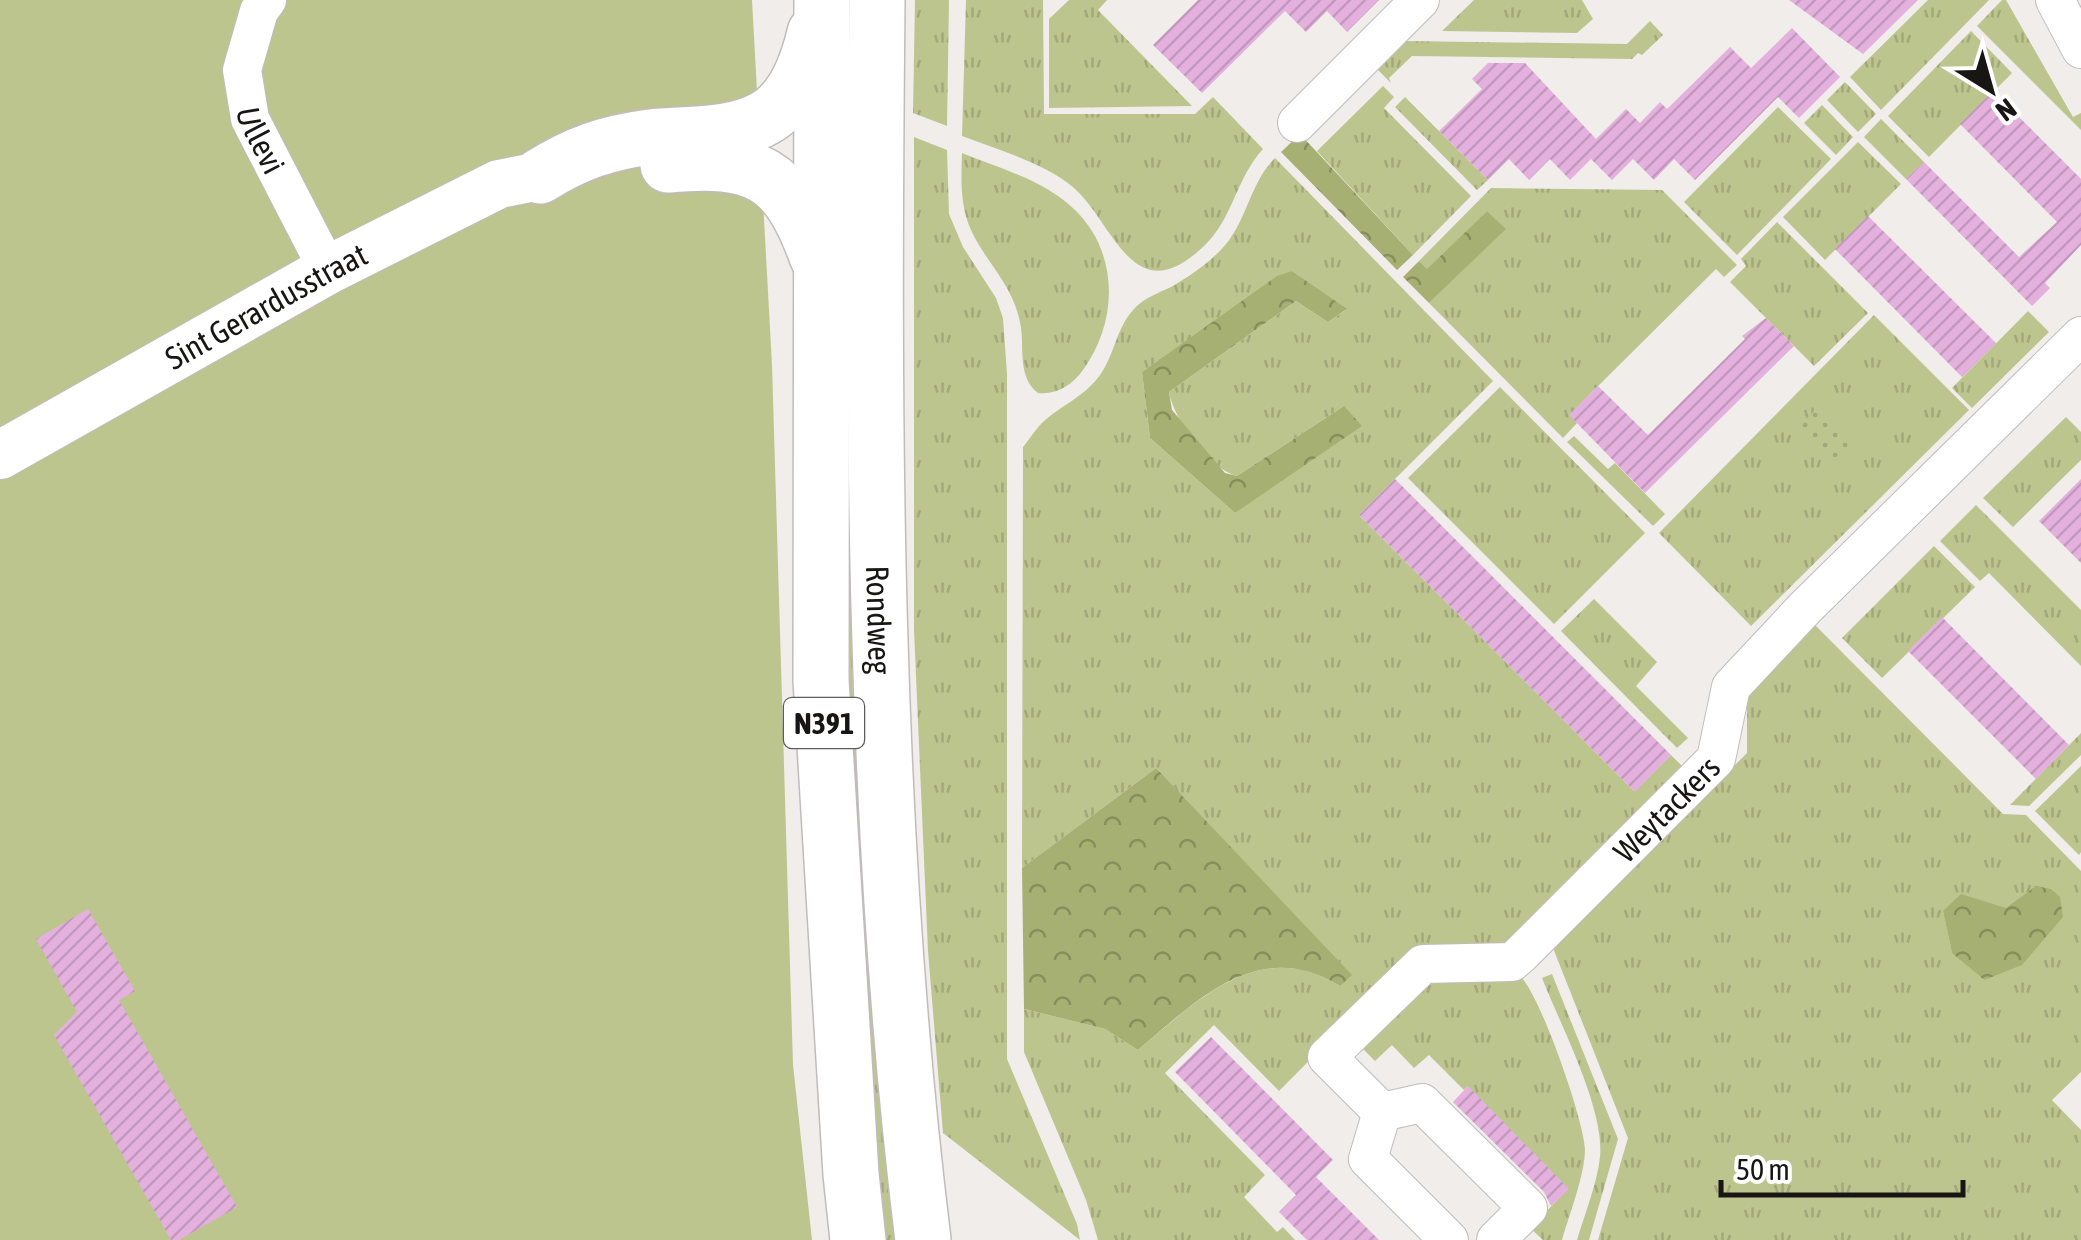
<svg xmlns="http://www.w3.org/2000/svg" width="2081" height="1240" font-family="'Asap Condensed',sans-serif">
	<style>
		.grass { fill: url(#grass-tufts); fill-rule: evenodd }
		.forest { fill: url(#forest-crowns) }
		.park { fill: url(#park-dots) }
		.garden { fill: #bdc58f }
		.building { fill: url(#building-hatch) }
		.lines { fill: none; stroke-linecap: round; stroke-linejoin: round }
		.minor-casing { stroke: #c0bcbb; stroke-width: 40 }
		.tertiary-casing { stroke: #c0bcbb; stroke-width: 50 }
		.primary-casing { stroke: #c0bcbb; stroke-width: 58 }
		.minor { stroke: #fff; stroke-width: 38 }
		.tertiary { stroke: #fff; stroke-width: 48 }
		.primary { stroke: #fff; stroke-width: 55 }
		.labels { text-anchor: middle; dominant-baseline: central; stroke-width: 8; stroke-linejoin: round; paint-order: stroke }
		.shield { fill: #fff; stroke: #5d5c5b; stroke-width: 2.5 }
		.shield-label { font-size: 30px; font-weight: bold; fill: #171615 }
		.street-label { font-size: 32px; fill: #171615; stroke: #fff }
	</style>
	<defs>
		<pattern id="grass-tufts" width="24" height="20" patternUnits="userSpaceOnUse" patternTransform="scale(2.5)"><rect width="24" height="20" fill="#bdc58f"/><path d="M3 7l-1-3M5 7V3M7 7l1-3M15 17l-1-3M17 17v-4M19 17l1-3" fill="none" stroke="#a2a87a"/></pattern>
		<pattern id="forest-crowns" width="20" height="18" patternUnits="userSpaceOnUse" patternTransform="scale(2.5)"><rect width="20" height="18" fill="#a7b073"/><path d="M2 6a3 3 0 1 1 6 0M12 15a3 3 0 1 1 6 0" fill="none" stroke="#878e5d"/></pattern>
		<pattern id="park-dots" width="8" height="8" patternUnits="userSpaceOnUse" patternTransform="scale(2.5)"><rect width="8" height="8" fill="#bdc58f"/><path d="M2 2h.1M6 6h.1" fill="none" stroke="#a2a87a" stroke-width="1.8" stroke-linecap="round"/></pattern>
		<pattern id="building-hatch" width="6" height="6" patternUnits="userSpaceOnUse" patternTransform="scale(2.5)"><rect width="6" height="6" fill="#e4b1de"/><path d="M-1 1l2-2M0 6l6-6M5 7l2-2" fill="none" stroke="#c398be"/></pattern>
	</defs>
	<rect width="100%" height="100%" fill="#f1edeb"/>
	<path class="grass" d="M848,0H856L898,1240H882L855,872L847,593Z
		M915,0H949L947,126L913,113Z
		M966,0H1043L1044,114H1195L1213,97L1263,149C1236,178 1233,219 1204,246C1133,314 1115,224 1073,187C1043,162 998,150 962,136Z
		M1069,0H1107L1098,10L1192,106L1049,108V19Z
		M1474,0H1582L1593,19L1577,33L1442,31Z
		M1928,0H1989L1881,110L1850,77Z
		M2002,0H2006L2073,117L2081,113V130L1977,26Z
		M1650,21L1663,35L1642,55L1638,53L1632,59L1412,56L1389,78L1391,83L1378,70L1406,41L1627,44Z
		M1971,31L2012,73L1929,157L1888,116Z
		M1845,82L1876,114L1858,132L1827,100Z
		M1383,86L1394,97L1384,108L1471,196L1413,255L1317,151Z
		M1405,97L1488,180L1477,190L1395,107Z
		M1822,105L1853,137L1836,155L1804,123Z
		M1778,107L1831,159L1737,255L1684,202Z
		M1881,119L1924,162L1906,179L1864,137Z
		M914,137L947,150L949,214L963,247L996,298L1003,318L1007,374V1059L1077,1224L1080,1240L943,1133L928,951L914,630Z
		M1858,142L1901,184L1825,260L1783,217Z
		M962,153C1009,172 1063,185 1092,231C1119,275 1112,330 1083,370C1072,385 1057,395 1038,393C1018,378 1024,350 1021,328C1015,286 987,265 971,230C960,205 961,180 962,153Z
		M1275,158L1493,381L1359,515L1634,791L1671,755L1684,768L1510,942L1499,947L1423,946L1279,1091L1214,1025L1165,1073L1265,1175L1244,1197L1277,1232L1283,1227L1295,1240H1098L1086,1200L1024,1052V1009L1105,1029L1138,1050C1198,1000 1259,936 1340,986L1156,768L1022,868L1023,447C1029,440 1034,431 1042,423C1061,405 1083,398 1100,375C1115,354 1116,328 1134,309C1145,297 1159,293 1173,286C1191,275 1211,262 1226,244C1248,217 1250,183 1275,158ZM1292,271L1346,310L1328,322L1296,301L1169,392C1174,420 1210,469 1237,476L1344,406L1235,513L1150,438L1142,372Z
		M1491,188L1662,190L1737,265L1724,277L1716,269L1590,394L1570,415L1577,423L1563,438L1429,303L1505,229L1487,211L1427,270L1419,261Z
		M1777,222L1868,313L1814,366L1730,282L1746,266L1741,259Z
		M2028,311L2049,332L1972,408L1952,388Z
		M1874,315L1969,410L1751,626L1659,533Z
		M1500,387L1645,533L1554,624L1408,478Z
		M2066,417L2081,432V460L2013,527L1983,498Z
		M1574,436L1608,469L1615,463L1665,514L1653,526L1567,442Z
		M1976,505L2081,610V666L1989,573L1980,581L1940,541Z
		M1934,546L1975,587L1882,678L1842,638Z
		M1594,599L1657,662L1636,686L1688,738L1677,748L1561,631Z
		M1814,624L2003,814L2026,815L2081,871V1072L2052,1100L2081,1130V1240H1598L1628,1138L1553,948L1747,753V696ZM2006,908L1984,980L1952,952L1943,911Z
		M2081,733V755L2029,806L2010,805Z
		M2081,766V852L2079,855L2035,811Z
		M1552,974L1618,1139L1589,1240H1577C1585,1213 1597,1184 1600,1157C1605,1109 1560,1024 1542,978Z
		M1520,976C1540,994 1584,1120 1585,1149C1585,1175 1569,1215 1562,1240H1543L1530,1228L1568,1189L1467,1087L1464,1090L1429,1055L1414,1068L1392,1045L1375,1061L1359,1045L1425,980Z"/>
	<path class="forest" d="M1300,134L1413,255L1397,270L1281,152Z
		M1487,211L1506,229L1429,303L1403,277L1419,261L1427,269Z
		M1292,271L1347,309L1328,322L1296,301L1169,392L1172,410L1225,473L1237,476L1344,406L1362,426L1235,513L1150,438L1142,372L1277,276Z
		M1156,768L1352,975L1340,986C1259,936 1198,999 1138,1050L1105,1029L1024,1009L1022,868Z
		M2036,886L2051,889L2060,897L2063,917L2022,965L1984,980L1952,953L1943,911L1961,894L2006,908Z"/>
	<path class="park" d="M1820,405L1854,439L1834,460L1800,426Z"/>
	<path class="garden" d="M0,0H752L772,365L793,1065L812,1240H0Z"/>
	<path class="building" d="M1198,0H1379L1347,32L1327,11L1306,32L1285,11L1202,93L1153,45Z
		M1789,0H1918L1863,54Z
		M1792,28L1840,77L1799,118L1778,97L1695,180L1674,159L1654,180L1633,159L1612,180L1591,159L1570,180L1550,159L1529,180L1509,159L1488,180L1439,131L1482,89L1472,79L1488,63H1525L1596,139L1626,109L1640,123L1660,102L1667,109L1730,47L1751,68Z
		M1993,91L2081,179V245L2045,283L2050,288L2032,306L1906,179L1924,162L2019,257L2057,222L1960,124Z
		M1868,216L1996,343L1962,377L1835,249Z
		M1766,318L1794,346L1645,493L1569,415L1598,386L1648,435L1745,339L1742,336Z
		M1395,479L1671,755L1635,792L1359,515Z
		M2081,479V563L2039,521Z
		M1942,617L2069,745L2036,779L1908,651Z
		M88,909L135,991L119,1000L237,1207L179,1240H171L54,1035L77,1012L36,939Z
		M1211,1037L1333,1160L1316,1177L1379,1240H1307L1279,1212L1296,1195L1175,1072Z
		M1468,1086L1569,1189L1551,1206L1544,1192L1453,1102Z"/>
	<g class="lines">
		<g class="minor-casing">
			<g id="minor">
				<path id="s1" d="M267,0L259,11L242,70L250,119L328,270"/>
				<path d="M2055,0L2081,49"/>
				<path d="M1297,123L1420,0"/>
				<path id="s2" d="M1382,1112L1327,1057L1423,964L1512,962L1520,955L1716,759L1731,687L1805,608L2081,336"/>
				<path d="M1382,1112L1422,1103L1528,1208L1496,1240"/>
				<path d="M1382,1112L1368,1159L1449,1240"/>
			</g>
		</g>
		<g class="tertiary-casing">
			<g id="tertiary">
				<path id="s3" d="M0,455L328,270L499,184L540,176"/>
			</g>
		</g>
		<g class="primary-casing">
			<g id="primary">
				<path d="M822,0L821,680L851,1174L858,1240"/>
				<path id="s4" d="M877,0C873,413 872,829 923,1240"/>
				<path d="M668,165C755,157 787,172 817,256"/>
				<path d="M540,176C577,153 606,143 650,137C687,133 731,137 765,118C795,101 808,63 815,33"/>
			</g>
		</g>
		<use href="#minor" class="minor"/>
		<use href="#tertiary" class="tertiary"/>
		<use href="#primary" class="primary"/>
	</g>
	<g class="labels">
		<rect class="shield" x="784" y="698" width="80" height="50" rx="8"/>
		<g class="shield-label">
			<text x="824" y="723">N391</text>
		</g>
		<g class="street-label">
			<text stroke="none"><textPath href="#s1" startOffset="148">Ullevi</textPath></text>
			<text stroke="none"><textPath href="#s3" startOffset="305">Sint Gerardusstraat</textPath></text>
			<text stroke="none"><textPath href="#s4" startOffset="620">Rondweg</textPath></text>
			<text stroke="none"><textPath href="#s2" startOffset="518">Weytackers</textPath></text>
		</g>
	</g>
	<g transform="translate(1991 90) rotate(143)" stroke="#ffffff" stroke-width="8" paint-order="stroke">
	<path d="M0-8L18 38L0 25L-18 38Z" fill="#171615"/>
	<text y="-15" font-size="28" font-weight="bold" text-anchor="middle" fill="#171615">N</text>
	</g>
	<path d="M1721 1180v15h242v-15" fill="none" stroke="#171615" stroke-width="5"/>
	<text x="1736" y="1180" font-size="30" fill="#171615" stroke="#ffffff" stroke-width="8" paint-order="stroke">50 m</text>
</svg>
